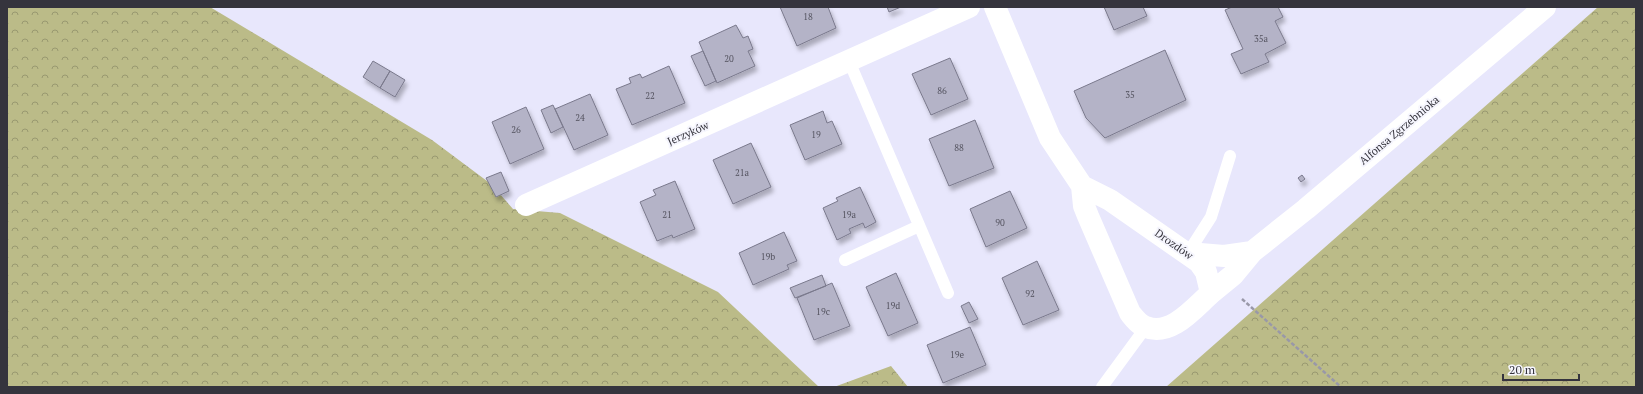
<svg xmlns="http://www.w3.org/2000/svg" width="1643" height="394" font-family="'PT Serif',serif">
	<style>
		.forest { fill: url(#forest-crowns) }
		.building { fill: #b4b3c7; stroke: #7a798c; filter: url(#shadow) }
		.lines { fill: none; stroke-linecap: round; stroke-linejoin: round }
		.path { stroke: #9998a8; stroke-width: 2.5; stroke-dasharray: 4 2; stroke-linecap: butt }
		.lane { stroke: #fff; stroke-width: 12 }
		.street { stroke: #fff; stroke-width: 22 }
		.labels { text-anchor: middle; dominant-baseline: central; stroke-width: 4; stroke-linejoin: round; paint-order: stroke }
		.number-label { font-size: 9px; fill: #555460 }
		.street-label { font-size: 11px; fill: #35343d; stroke: #f6f6fe }
	</style>
	<defs>
		<pattern id="forest-crowns" width="20" height="18" patternUnits="userSpaceOnUse"><rect width="20" height="18" fill="#bb8"/><path d="M2 6a3 3 0 1 1 6 0M12 15a3 3 0 1 1 6 0" fill="none" stroke="#999970"/></pattern>
		<filter id="shadow"><feDropShadow dx="2.5" dy="4.5" stdDeviation="2" flood-color="#0004"/></filter>
	</defs>
	<rect width="100%" height="100%" fill="#e8e7fc"/>
	<path class="forest" d="M7,7H210L432,140L491,184L513,209L560,213L718,292L819,387H7Z
		M1598,7H1636V387H1166Z
		M891,366L908,387H834Z"/>
	<path class="building" d="M780,7H828L836,28L797,46Z
		M887,7H901L889,12Z
		M1104,7H1143L1147,16L1114,30Z
		M1232,7H1278L1283,17L1275,21L1286,43L1265,54L1269,62L1241,74L1231,54L1243,49L1225,10Z
		M736,25L743,38L748,36L753,49L748,51L755,66L717,83L699,42Z
		M1165,50L1186,100L1105,138L1086,118L1074,91Z
		M703,51L716,81L705,86L691,56Z
		M950,58L968,99L931,115L912,74Z
		M373,61L390,71L380,88L363,77Z
		M669,66L685,103L632,125L616,89L631,83L629,78L640,74L642,78Z
		M390,71L405,80L395,97L380,88Z
		M590,94L608,135L574,150L555,109Z
		M553,105L563,127L551,133L541,110Z
		M526,107L544,149L510,164L492,122Z
		M823,111L827,123L832,121L842,144L805,160L790,125Z
		M975,120L994,168L949,186L929,139Z
		M751,143L771,187L733,204L713,160Z
		M501,172L509,191L496,197L486,178Z
		M1302,175L1305,179L1301,182L1298,178Z
		M675,181L695,229L673,238L672,235L657,241L640,202L656,195L653,190Z
		M860,187L876,222L865,228L863,223L849,229L851,233L837,240L823,208L838,201L836,198Z
		M1010,191L1027,228L986,247L970,209Z
		M784,232L797,261L787,265L789,269L753,285L739,253Z
		M1037,261L1059,310L1023,325L1002,278Z
		M896,273L918,323L888,336L866,287Z
		M822,275L826,286L795,298L790,288Z
		M832,283L850,326L814,340L797,298Z
		M969,302L978,319L969,323L961,306Z
		M970,327L986,365L943,383L927,345Z"/>
	<g class="lines">
		<path class="path" d="M1242,299L1341,387"/>
		<path class="lane" d="M849,61L948,293
			M1188,253L1211,217L1230,156
			M845,260L919,226
			M1102,387L1146,327"/>
		<path class="street" d="M995,7L1050,138L1082,186L1084,206L1088,216L1130,313C1134,318 1139,325 1146,327C1171,337 1194,308 1211,293L1206,272L1199,262L1110,200L1082,186
			M526,205L969,7
			M1188,253L1224,256L1252,252
			M1211,293L1233,275L1252,252L1306,209L1545,7"/>
	</g>
	<g class="labels">
		<g class="number-label">
			<text x="808" y="17">18</text>
			<text x="1261" y="39">35a</text>
			<text x="729" y="59">20</text>
			<text x="942" y="91">86</text>
			<text x="1130" y="95">35</text>
			<text x="650" y="96">22</text>
			<text x="580" y="118">24</text>
			<text x="516" y="130">26</text>
			<text x="816" y="135">19</text>
			<text x="959" y="148">88</text>
			<text x="742" y="173">21a</text>
			<text x="667" y="215">21</text>
			<text x="849" y="215">19a</text>
			<text x="1000" y="223">90</text>
			<text x="768" y="257">19b</text>
			<text x="1030" y="294">92</text>
			<text x="893" y="306">19d</text>
			<text x="823" y="312">19c</text>
			<text x="957" y="355">19e</text>
		</g>
		<g class="street-label">
			<text transform="translate(1399 130) rotate(-40)">Alfonsa Zgrzebnioka</text>
			<text transform="translate(688 133) rotate(-24)">Jerzyków</text>
			<text transform="translate(1174 244) rotate(35)">Drozdów</text>
		</g>
	</g>
	<rect width="1643" height="394" fill="none" stroke="#35343d" stroke-width="16"/>
	<path d="M1503 374v6h76v-6" fill="none" stroke="#35343d" stroke-width="2"/>
	<text x="1509" y="374" font-size="12" fill="#35343d" stroke="#f6f6fe" stroke-width="3" paint-order="stroke">20 m</text>
</svg>
